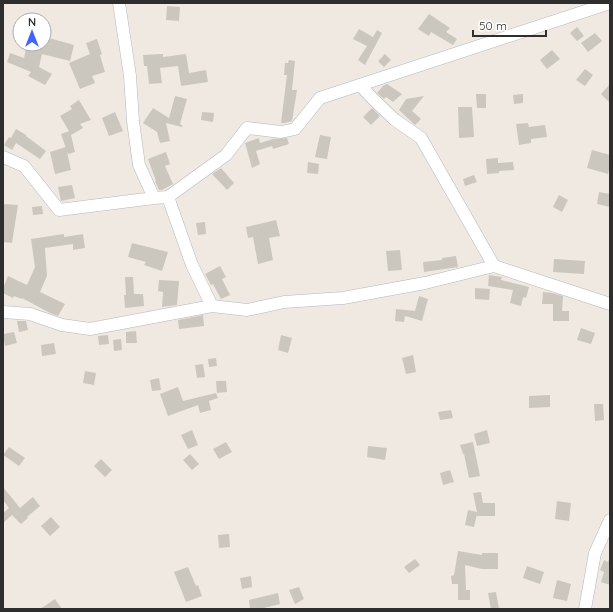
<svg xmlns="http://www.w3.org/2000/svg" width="613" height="612" font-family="Quicksand,sans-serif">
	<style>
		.building { fill: #cbc7bf }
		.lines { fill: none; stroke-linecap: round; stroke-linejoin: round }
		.minor-casing { stroke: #b4b7c1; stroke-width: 13 }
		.minor { stroke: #fff; stroke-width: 12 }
	</style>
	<rect width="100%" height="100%" fill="#efe9e1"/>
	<path class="building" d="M167,6L180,7L179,21L166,20Z
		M429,14L450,28L446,32L457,39L453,45L431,32L429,36L418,29Z
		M577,27L584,36L577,41L570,33Z
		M359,29L373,37L377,30L382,33L365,65L358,60L367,46L353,39Z
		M595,33L602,41L588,52L581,43Z
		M49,38L74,45L70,61L42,54L39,67L52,74L45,85L28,76L31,72L7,62L10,53L24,58L27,44H44V39L49,40Z
		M97,39L102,54L100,55L105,72L92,76L95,83L80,89L69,63L90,54L86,43Z
		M552,50L560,59L547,69L540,60Z
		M163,54V57L186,54L189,73L206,70L208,82L181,86L178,66L160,68L162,83L149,84L147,66H144L143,55Z
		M385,54L391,60L384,67L378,61Z
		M289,60L295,61L292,90H297L292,121L285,123H281L287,75H284L285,63H288Z
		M585,69L593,75L585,86L576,80Z
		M387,84L402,94L393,102L386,97L384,99L377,93L383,86Z
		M610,84V103L601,94Z
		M476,94H486V108H477Z
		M523,94V103L514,104L513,95Z
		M175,96L187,99L180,124L183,126L182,127L166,123L170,141L160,143L157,132L143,123L153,108L169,118Z
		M424,96L412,111L421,119L415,125L399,110L406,99Z
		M79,100L91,120L80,124L83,128L71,135L75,152L68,154L61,134L69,131L60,116L72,109L70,106Z
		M458,107H472L474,137L459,138Z
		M372,108L380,116L371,125L363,117Z
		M115,112L123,131L109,136L102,118Z
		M202,112L214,113L213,122L201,120Z
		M528,123L529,127L545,125L547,137L531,139V143L519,145L516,124Z
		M16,129L26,135V136L46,151L40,159L16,143L12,150L4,145L9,137L11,138Z
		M320,135L331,137L327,159L315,157Z
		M259,138L260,143L273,139L287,138L289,144L273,149L272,146L256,151L260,164L252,168L245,143Z
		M66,147L71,170L55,174L50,152Z
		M592,150L610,155V166L608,174L587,168Z
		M166,152L170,164L165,166L173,184L162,190H159L155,181H156L148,159Z
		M498,158V163L513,162L514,170L499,171V173L487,174L486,159Z
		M308,162L319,164L318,174L307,173Z
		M221,168L234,183L227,190L212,174Z
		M474,175L477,182L465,186L463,179Z
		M72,185L75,198L61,201L58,187Z
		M599,192L610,194V207L597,204Z
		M559,195L568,200L562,212L553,207Z
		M4,204L18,205L12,243L3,242Z
		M42,206L43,214L33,215L32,207Z
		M276,220L280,236L269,238L273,260L258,264L253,237L248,238L246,227Z
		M205,222L206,234L198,235L196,223Z
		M64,234V237L83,234L85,248L73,250V244L45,248L47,276L40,292L65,304L58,316L50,313L22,298V299L14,296L13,298L3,293V288L8,276L27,285L35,267L31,239Z
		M132,243L168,252L162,271L144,265L146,262L128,257Z
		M400,250L402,270L388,271L386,251Z
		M456,256L458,267L424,272L423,262L442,260V258Z
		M554,259L585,261L584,274L553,272Z
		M220,266L226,277L222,279L230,295L221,299L213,284L211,285L205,274Z
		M489,275L502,277L501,280L529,287L526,298L523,297L521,306L510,303L513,290L488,286Z
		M125,277H133L134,294H143L144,306L125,308L124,295H126Z
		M159,280L179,281L177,305L162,307L163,292L158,291Z
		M475,288L490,289L489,300L475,299Z
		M543,292L552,293L563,296L562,311H569V321H553V304H542Z
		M419,296L428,299L422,321L405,316L404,322L395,321L396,309L415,311Z
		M203,315L204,326L179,329L178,320Z
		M17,321H26L28,330L19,332Z
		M581,328L595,333L591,344L577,340Z
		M136,331L137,343H126V332Z
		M14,332L17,343L5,346L3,334Z
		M108,335L109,344L99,345L98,336Z
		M281,335L292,338L288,353L278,350Z
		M121,339L122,350L114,351L113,340Z
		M54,343L56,354L42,356L41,345Z
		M413,355L416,372L406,374L402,358Z
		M216,358L217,366L209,367L208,359Z
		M203,364L205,377L197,378L195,365Z
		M85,371L96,373L94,385L83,383Z
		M159,378L161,390L152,391L150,380Z
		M216,381H226L227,392L217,393Z
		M178,387L183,401L216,393L218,398L209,401L211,410L200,413L198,405L168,416L160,394Z
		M550,395V407L529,408V396Z
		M594,404H603L604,420L595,421Z
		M451,410L453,418L440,420L438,412Z
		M192,430L198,445L188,449L181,435Z
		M487,430L490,443L477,446L474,434Z
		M226,442L232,452L219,459L213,449Z
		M473,442L480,476L469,478L464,454H463L460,445Z
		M368,446L387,448L385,460L367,457Z
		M9,447L25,458L19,466L3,455Z
		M190,454L199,464L192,470L183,460Z
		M101,459L112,470L105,477L94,466Z
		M450,470L454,482L443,485L440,473Z
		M3,487L20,508L33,497L40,506L27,517L28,518L21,524L12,515L3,523V513L9,508L3,500Z
		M481,492L483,503H495V516H477V514L474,527L465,525L468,510L477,512L473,493Z
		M557,501L571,503L569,521L555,519Z
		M51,517L60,527L50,536L41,526Z
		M229,534L230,547L219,548L218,535Z
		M458,551L482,555V553H498V569H482L465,565L466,590H470V600H458V584H452L451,576L454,575Z
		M415,559L420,565L409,573L404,567Z
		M609,559H610V585L601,582L604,572L600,570L604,560L608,562Z
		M527,566L544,572L540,584L523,578Z
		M188,567L196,586L198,585L202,596L186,602L174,572Z
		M251,576L252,587L242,589L240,578Z
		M557,580L571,584L567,601L553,598Z
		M299,587L304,599L295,604L289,590Z
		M496,592L499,609H491L488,593Z
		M278,593L280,604L260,609H250L249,600Z
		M55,599L62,609H40Z"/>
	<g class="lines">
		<g class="minor-casing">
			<path id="minor" d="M119,3L130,76L133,121L139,165L154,198
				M360,85L374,100L395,120L421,138L494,266
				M3,157L24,166L59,210L154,198L168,197L226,155L247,128L281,132L295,129L320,98L610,3
				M168,197L192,265L212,306
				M3,312L30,314L62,325L90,329L212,306L247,310L284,302L343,298L425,283L494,266L610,304
				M585,609L595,553L610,520"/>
		</g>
		<use href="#minor" class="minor"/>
	</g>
	<rect width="613" height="612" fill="none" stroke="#2e2e2e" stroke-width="8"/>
	<g transform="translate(32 32)"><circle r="19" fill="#ffffff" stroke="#ababab"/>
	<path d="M0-3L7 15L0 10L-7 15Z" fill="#4264fb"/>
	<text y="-6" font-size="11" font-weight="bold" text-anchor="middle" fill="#2e2e2e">N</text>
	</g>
	<path d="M473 30v6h73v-6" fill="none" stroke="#2e2e2e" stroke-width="2"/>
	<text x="479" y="30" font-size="12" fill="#2e2e2e" stroke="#ffffff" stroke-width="3" paint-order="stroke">50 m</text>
</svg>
